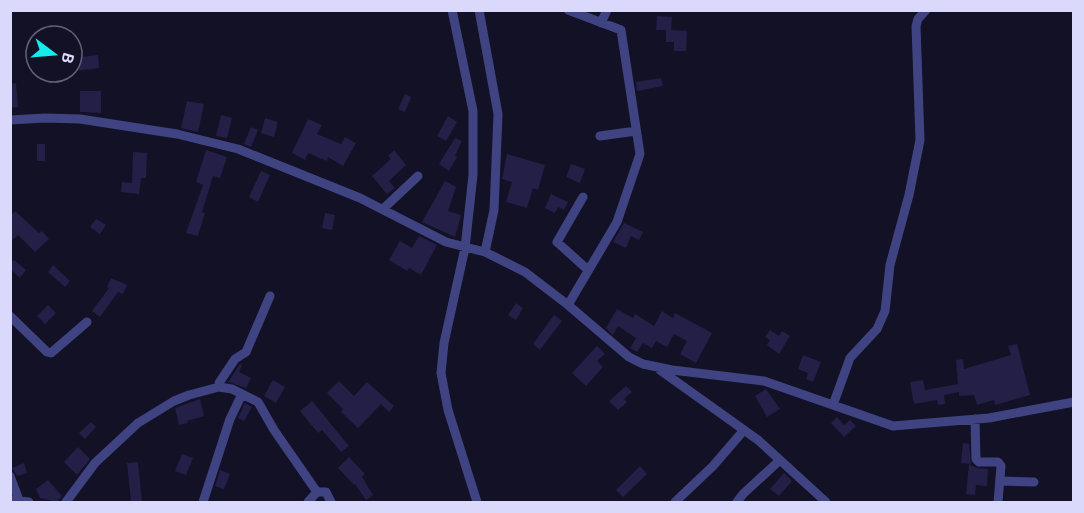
<svg xmlns="http://www.w3.org/2000/svg" width="1084" height="513" font-family="Ubuntu,sans-serif">
	<style>
		.building { fill: #231f46 }
		.lines { fill: none; stroke-linecap: round; stroke-linejoin: round }
		.minor { stroke: #404382; stroke-width: 9 }
	</style>
	<rect width="100%" height="100%" fill="#131126"/>
	<path class="building" d="M657,16L672,17L671,30L687,31L686,51H674V42H666V30H656Z
		M98,55L99,68L76,71L74,58Z
		M661,78L663,86L637,91L636,82Z
		M16,83L18,107L10,108V84Z
		M80,91H101V113L80,112Z
		M405,94L411,97L405,112L398,109Z
		M187,101L204,104L198,132L181,128Z
		M221,115L232,118L227,138L216,136Z
		M448,116L457,122L446,141L437,136Z
		M265,118L278,122L274,137L261,133Z
		M308,119L322,125L317,134L341,144L345,137L356,143L343,166L328,157L327,161L308,153L305,160L292,153Z
		M251,127L258,130L251,147L244,144Z
		M455,138L462,141L455,156L457,157L449,171L439,164Z
		M37,144H45V161H37Z
		M206,150L227,157L220,178L213,176L202,212L205,213L198,236L186,233L203,185L196,182Z
		M394,150L406,165L389,181L395,188L387,194L372,176L391,159L388,156Z
		M133,152L147,153L146,178H141L139,194L121,192L122,182L132,183Z
		M507,154L545,165L538,190L533,188L527,208L506,202L512,182L502,179Z
		M571,164L585,169L580,183L566,177Z
		M261,171L270,175L258,202L249,197Z
		M445,181L456,187L448,211L461,215L455,237L422,222Z
		M551,194L568,202L564,210L558,207L555,213L545,208Z
		M15,211L39,233L42,231L49,239L35,252L18,235L10,242V216Z
		M325,213L335,215L332,230L322,228Z
		M96,219L106,225L100,234L90,227Z
		M624,223L643,232L639,240L631,236L626,248L613,242Z
		M419,236L437,245L421,275L409,268L407,271L389,260L400,241L412,248Z
		M14,260L26,270L20,278L10,269V264Z
		M53,265L70,281L65,287L48,272Z
		M111,278L127,285L123,294L118,292L100,317L92,311L109,288L107,287Z
		M516,303L523,308L516,320L508,315Z
		M48,305L56,313L45,324L37,316Z
		M617,309L633,318L635,314L654,326L662,311L673,318L675,313L712,333L696,363L680,354L687,341L674,334L667,347L656,341L652,348L643,343L637,352L630,348L636,338L618,326L613,335L606,328Z
		M554,315L562,321L540,350L533,344Z
		M770,330L779,336L782,331L790,336L779,354L767,345L770,340L765,337Z
		M1017,344L1030,395L995,405L994,400L977,405L974,395L959,396V392L944,395L945,404L938,405L937,400L914,404L910,382L923,380L925,390L958,384L956,360L963,359L964,369L1011,355L1008,346Z
		M597,346L605,354L597,361L603,367L586,386L572,373Z
		M803,355L821,362L813,382L806,379L808,373L798,369Z
		M240,364L242,365L239,372L251,378L246,388L228,382Z
		M273,380L285,387L276,403L264,396Z
		M339,381L354,396L367,382L394,406L389,412L381,404L358,428L341,412L343,409L327,393Z
		M626,386L632,392L624,399L627,402L618,410L609,401Z
		M766,389L780,409L767,417L755,396Z
		M200,399L204,416L187,421L188,423L179,425L175,408Z
		M312,401L349,446L341,452L322,430L318,433L300,411Z
		M245,403L252,407L244,421L238,418Z
		M837,417L844,425L850,420L856,426L844,437L831,423Z
		M91,422L96,427L85,439L79,433Z
		M963,443L969,444L971,464L961,463Z
		M78,447L90,459L77,475L64,462Z
		M182,454L193,458L186,475L175,471Z
		M349,457L365,474L362,477L373,495L366,500L355,484L354,485L338,468Z
		M138,462L142,502H131L127,463Z
		M24,463L27,473L17,476L12,468Z
		M969,464L977,468L988,469L987,486L976,485L975,495L966,494Z
		M640,466L647,474L623,497L616,490Z
		M220,470L230,474L224,489L215,486Z
		M784,473L792,481L779,496L770,489Z
		M48,480L62,496L57,502L40,498L36,489Z"/>
	<g class="lines">
		<path class="minor" d="M452,10L473,111V175L465,248L444,343L441,373L448,410L477,502
			M479,10L498,114L494,210L485,252
			M601,23L607,10
			M10,120L45,118L80,119L177,134L238,149L360,198L446,242L485,252L525,272L568,305L629,357L643,364L672,370L764,381L893,426L989,418L1074,402
			M600,136L636,131
			M583,197L557,242L588,270
			M384,208L418,176
			M568,305L617,222L640,154L621,30L568,10
			M10,316L47,352L51,353L87,322
			M660,370L758,440L826,502
			M219,387V383L235,359L246,352L270,296
			M833,405L850,358L877,329L885,311L890,265L909,195L920,140L916,26L918,19L926,10
			M975,419L976,459L979,462H998L1001,466L998,502
			M10,476L19,500
			M1000,481L1034,482
			M10,500L29,502
			M66,502L95,463L138,423L174,401L189,395L219,387L232,389L258,402L274,430L317,492
			M203,502L230,419L242,394
			M308,502L317,492H326L331,502
			M675,502L713,466L744,430
			M737,502L743,494L780,460"/>
	</g>
	<rect width="1084" height="513" fill="none" stroke="#dad9fc" stroke-width="24"/>
	<g transform="translate(54 54) rotate(106)"><circle r="28" fill="#131126" stroke="#63617c" stroke-width="1.5"/>
	<path d="M0-4.5L10 22L0 15L-10 22Z" fill="#14ebee"/>
	<text y="-9" font-size="16" font-weight="bold" text-anchor="middle" fill="#dad9fc">B</text>
	</g>
</svg>
